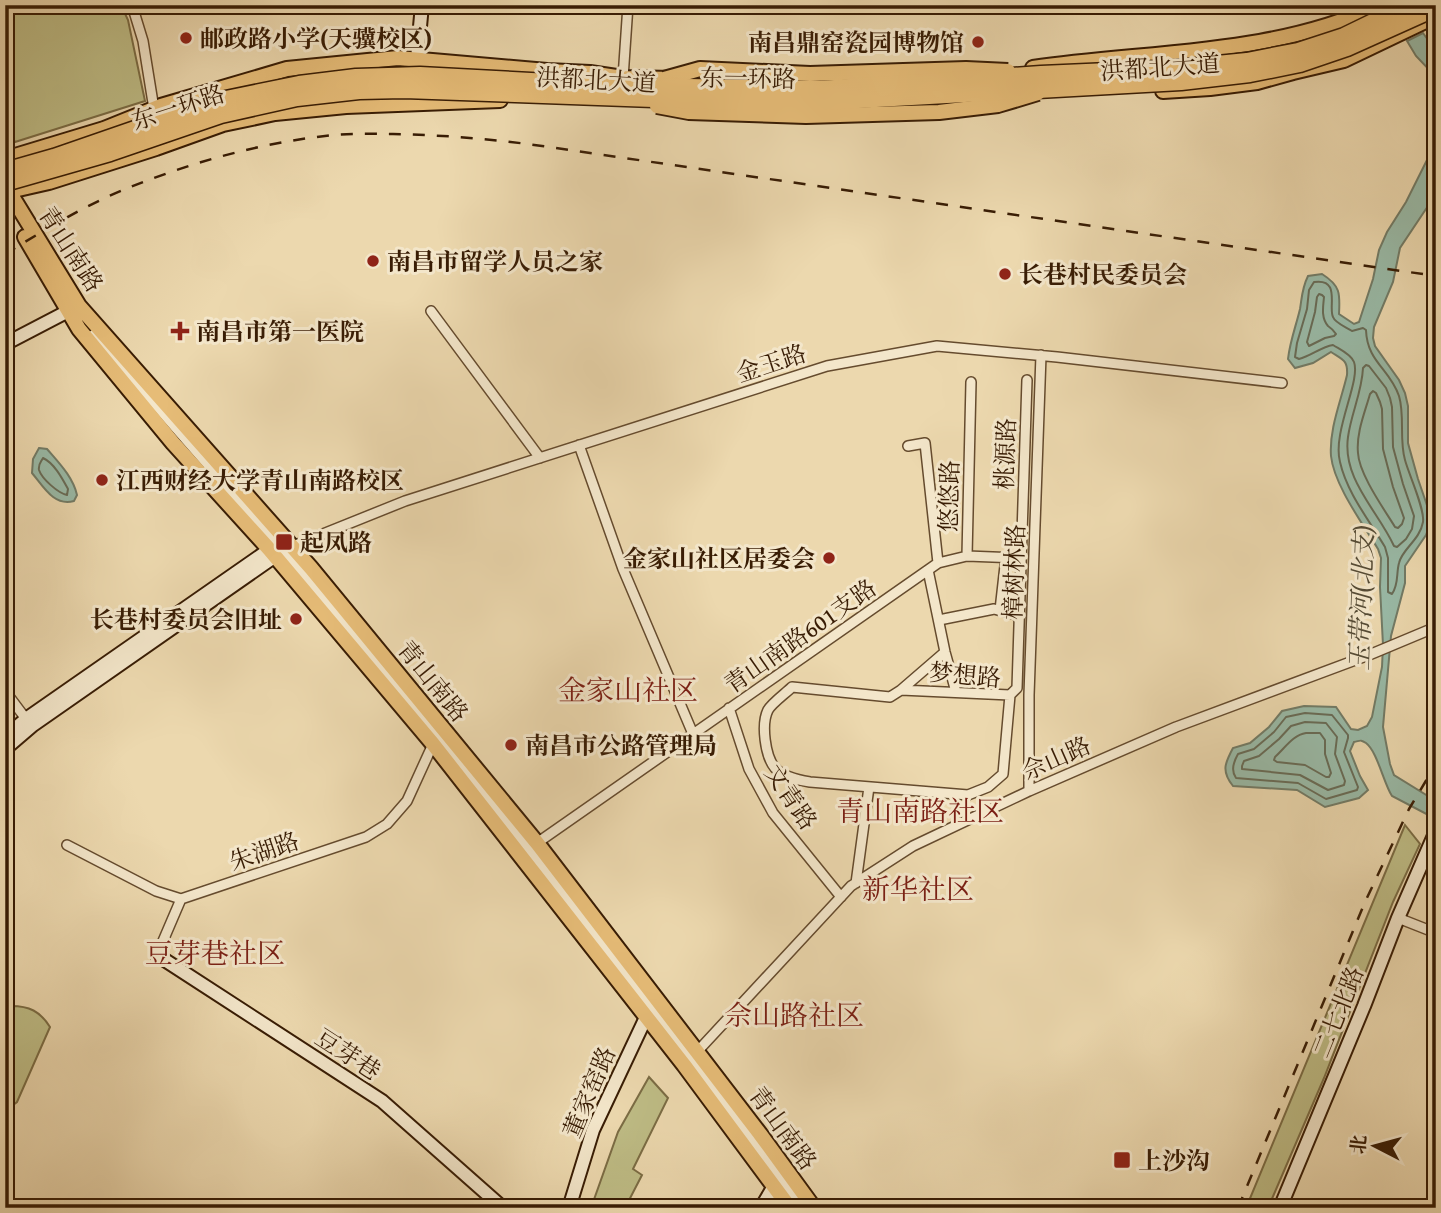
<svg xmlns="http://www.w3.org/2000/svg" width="1441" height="1213" font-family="'Gentium Book Plus','Noto Serif SC',serif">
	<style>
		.green { fill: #bebc85; stroke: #7b6c44; stroke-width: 2 }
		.water { fill: #99baa7; stroke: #727b66; stroke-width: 2 }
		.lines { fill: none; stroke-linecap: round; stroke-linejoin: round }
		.shore { stroke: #686b56; stroke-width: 2 }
		.street-casing { stroke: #654b2e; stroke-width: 12 }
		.secondary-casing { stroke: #381c04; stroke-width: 16 }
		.primary-casing { stroke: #381c04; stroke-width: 18 }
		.street { stroke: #f3e6ca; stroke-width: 9 }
		.secondary { stroke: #f3e6ca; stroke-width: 12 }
		.primary { stroke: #e6bc77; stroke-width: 14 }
		.rail { stroke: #381c04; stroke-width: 2.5; stroke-dasharray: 12 12; stroke-linecap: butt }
		.primary-bridge-casing { stroke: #381c04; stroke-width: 18; stroke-linecap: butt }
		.highway-bridge-casing { stroke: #381c04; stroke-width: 19; stroke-linecap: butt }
		.primary-bridge { stroke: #e6bc77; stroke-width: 14 }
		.highway-bridge { stroke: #e6bc77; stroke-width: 16 }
		.poi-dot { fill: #8f2418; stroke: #f3e6ca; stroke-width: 2.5 }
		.labels { text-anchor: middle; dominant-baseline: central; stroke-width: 6; stroke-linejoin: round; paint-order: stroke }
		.poi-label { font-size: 24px; font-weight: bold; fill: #381c04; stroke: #f3e6ca; text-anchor: start }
		.street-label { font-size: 24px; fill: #381c04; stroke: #f3e6ca }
		.water-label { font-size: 26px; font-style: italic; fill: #554b35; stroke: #f3e6ca }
		.quarter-label { font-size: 28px; fill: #7a1f14; stroke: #f3e6ca }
	</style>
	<rect width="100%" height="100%" fill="#ecd8ae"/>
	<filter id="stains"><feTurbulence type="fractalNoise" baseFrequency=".00286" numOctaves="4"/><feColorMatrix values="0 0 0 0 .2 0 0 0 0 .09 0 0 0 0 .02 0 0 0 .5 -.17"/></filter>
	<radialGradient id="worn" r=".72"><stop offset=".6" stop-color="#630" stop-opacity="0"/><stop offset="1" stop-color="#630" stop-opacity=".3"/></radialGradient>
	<path class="green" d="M14,5H121L128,20L145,101L15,142L5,125V22Z
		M1405,825L1420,844L1393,902L1324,1078L1268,1208H1246Z
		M11,1006C29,1006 40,1011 50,1027L17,1102L5,1111V1007Z
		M649,1077L668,1098L633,1169L642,1175L625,1208H591L618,1132Z"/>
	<path class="water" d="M1423,33L1436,51V77L1416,56L1407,41Z
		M1436,142V194L1400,248L1393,282L1374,327L1373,338L1375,346L1399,380L1405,393L1408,406V443L1418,479L1430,514V524L1426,535L1405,566V583L1391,636L1383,727L1390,764L1394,775L1436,801V819L1392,796C1384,784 1377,751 1366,743C1360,739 1360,741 1354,742L1350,751L1360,776L1368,790L1359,798L1325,807L1297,790L1233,786C1221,771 1225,763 1233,748L1250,743L1269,727L1282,711L1304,706L1336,707L1351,729L1358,730L1367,726L1372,717L1382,667L1383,645L1380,587L1381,558L1378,549C1363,524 1334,485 1331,456C1329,429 1341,401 1347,375C1348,360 1343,360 1331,352L1313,363L1295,368L1288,359C1290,341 1296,326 1300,309C1302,297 1302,288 1308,276L1322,274C1341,286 1340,294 1339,314L1354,324L1359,322L1373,279L1379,250L1387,232L1406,202Z
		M39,448L47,449C59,463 73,477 77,495L74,501C54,507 43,486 32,473L33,459Z"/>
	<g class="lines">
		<path class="shore" d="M1314,282C1341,278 1328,307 1333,317C1335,323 1346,327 1352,331L1363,328L1366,330C1367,362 1390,369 1399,396C1405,416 1399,439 1405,460C1409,475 1425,509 1423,522C1420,540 1402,549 1399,563C1396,574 1399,584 1392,594L1388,592V558L1385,547C1369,520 1347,493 1340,462C1332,432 1361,381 1354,362C1351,354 1339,349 1333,345C1321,347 1311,356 1299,359L1295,357L1297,343L1307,309L1309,290Z
			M1319,294L1322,295L1324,297C1323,307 1321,318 1328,326C1331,328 1334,331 1336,334L1334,336L1325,338L1309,346L1307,342L1315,312L1317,297Z
			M1366,365L1369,366L1386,388L1390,398L1392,407L1393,447L1403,484L1414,516L1412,529L1406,539L1397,547L1394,546C1378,511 1342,479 1348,437C1351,414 1362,392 1363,368Z
			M1373,391L1376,393L1380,402L1382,409L1383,449L1393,487L1404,518L1402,524L1398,528L1395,527C1384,509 1359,474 1358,453C1356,433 1365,412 1370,394Z
			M43,458C54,463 62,478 68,489L67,495C58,493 42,479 39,470C38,464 41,462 43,458Z
			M1305,713L1332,715L1348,735V738L1344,752L1358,787L1357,790L1326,799L1298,783L1236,778C1230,770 1234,761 1238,754L1254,749L1274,732L1286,717Z
			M1305,722L1326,723L1337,737L1335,754L1345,781L1344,785L1328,790L1300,775L1242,769V766L1244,761L1259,756L1279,739L1291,726Z
			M1306,733H1320L1325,740V754L1331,773L1329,777H1326L1305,765L1277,762L1274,760L1275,757C1285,748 1293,735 1306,733Z"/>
		<g class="street-casing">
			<path id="street" d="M132,5L143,41L154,109
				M623,78L628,5
				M431,311L540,458
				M971,382L967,556L1021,558
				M579,445L623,569L693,734
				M293,546L405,501L827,366L937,346L1057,357L1282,383
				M938,563L967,556
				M928,570L945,652L956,692
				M1000,610L1006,557
				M939,620L994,609L1020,616
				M792,687L890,697L901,690L1010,695L1003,774L988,787L968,795L810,782C798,780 783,777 775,768C765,756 761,724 768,710C772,703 786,693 792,687Z
				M901,690L945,652
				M5,691L26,719
				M1010,695L1017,688L1027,380
				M729,708L749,769L773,813L841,897
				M1029,791V695L1041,355
				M537,843L938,563L925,443L908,446
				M67,845L156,891L181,899L366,837L387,824L407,801L433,744
				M856,883L869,787
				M1398,918L1436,933
				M157,955L181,899
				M695,1054L851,886L913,846L1029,791L1176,727L1369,655L1436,627"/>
		</g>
		<g class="secondary-casing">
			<path id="secondary" d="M417,59L422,5
				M94,336L137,386
				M5,344L76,307
				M135,379L339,613
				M331,608L402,694L606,948L691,1063
				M5,737L26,719L276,545
				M5,749L33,725L281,552
				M157,955L382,1101L503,1208
				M690,1054L804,1208
				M569,1208L593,1130L649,1011
				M761,1208L774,1186
				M1280,1208L1364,1006L1398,918L1436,831"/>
		</g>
		<g class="primary-casing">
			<path id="primary" d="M1033,68C1149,51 1273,56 1381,5
				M1163,91L1210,88L1257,82L1293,72L1344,60L1436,16
				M5,159L104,129L161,106L287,69L398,58L547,71L590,73L623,78L674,79
				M5,185L79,306L311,568L537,843L760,1134L814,1208
				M5,192L49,182L156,148L223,124L275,113L346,106L500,100
				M25,237L79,329L173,443L269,549L433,744L684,1065L790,1208"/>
		</g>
		<use href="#street" class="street"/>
		<use href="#secondary" class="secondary"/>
		<use href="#primary" class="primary"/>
		<path class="rail" d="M5,254C43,231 82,207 123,190C189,163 262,142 334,135C354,133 374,134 393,134C443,135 493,139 542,146L1436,276
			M1238,1208L1365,902L1409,809L1436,764"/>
		<g class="primary-bridge-casing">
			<path id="primary-bridge" d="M664,79L700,69L810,74L966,69L1008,71
				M657,106L689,112L806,116L939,112L998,105L1038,93"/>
		</g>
		<g class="highway-bridge-casing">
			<path id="highway-bridge" d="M5,171L54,157L216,101L299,84L356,77L420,75L624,86L820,89L1041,74L1177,68L1247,61L1298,51L1344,36L1408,5
				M5,183L110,153L221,115L297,98L359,91L404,90L736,102H823L1181,82L1250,74L1300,64L1347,48L1436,8"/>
		</g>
		<use href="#primary-bridge" class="primary-bridge"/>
		<use href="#highway-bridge" class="highway-bridge"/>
	</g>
	<g class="poi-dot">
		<circle cx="186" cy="38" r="7"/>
		<circle cx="978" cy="42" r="7"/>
		<circle cx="373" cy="261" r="7"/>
		<circle cx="1005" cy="274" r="7"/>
		<path d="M176.5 320.5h7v7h7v7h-7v7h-7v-7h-7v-7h7z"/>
		<circle cx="102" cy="480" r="7"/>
		<rect x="275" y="533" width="18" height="18" rx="3.5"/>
		<circle cx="829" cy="558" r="7"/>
		<circle cx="296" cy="619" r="7"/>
		<circle cx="511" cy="745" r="7"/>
		<rect x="1113" y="1151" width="18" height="18" rx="3.5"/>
	</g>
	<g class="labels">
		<g class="poi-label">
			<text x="200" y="38">邮政路小学(天骥校区)</text>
			<text x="964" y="42" text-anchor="end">南昌鼎窑瓷园博物馆</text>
			<text x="387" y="261">南昌市留学人员之家</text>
			<text x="1019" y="274">长巷村民委员会</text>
			<text x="196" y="331">南昌市第一医院</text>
			<text x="116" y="480">江西财经大学青山南路校区</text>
			<text x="300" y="542">起凤路</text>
			<text x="815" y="558" text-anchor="end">金家山社区居委会</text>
			<text x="282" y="619" text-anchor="end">长巷村委员会旧址</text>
			<text x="525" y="745">南昌市公路管理局</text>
			<text x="1138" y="1160">上沙沟</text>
		</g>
		<g class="street-label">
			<text transform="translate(1160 67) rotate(-4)">洪都北大道</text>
			<text transform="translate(748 78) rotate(1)">东一环路</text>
			<text transform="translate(596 80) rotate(3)">洪都北大道</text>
			<text transform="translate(178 107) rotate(-18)">东一环路</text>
			<text transform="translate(71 249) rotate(57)">青山南路</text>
			<text transform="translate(771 363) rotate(-18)">金玉路</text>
			<text transform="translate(1005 454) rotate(-88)">桃源路</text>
			<text transform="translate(949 496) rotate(-89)">悠悠路</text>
			<text transform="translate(1014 572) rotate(-88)">樟树林路</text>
			<text transform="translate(800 636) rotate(-35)">青山南路601支路</text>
			<text transform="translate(965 675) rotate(5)">梦想路</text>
			<text transform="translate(433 681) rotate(51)">青山南路</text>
			<text transform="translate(1056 758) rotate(-24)">佘山路</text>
			<text transform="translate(791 797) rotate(56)">文青路</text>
			<text transform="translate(264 851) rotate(-19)">朱湖路</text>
			<text transform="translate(1338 1012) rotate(-68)">二七北路</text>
			<text transform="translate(348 1054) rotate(33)">豆芽巷</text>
			<text transform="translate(589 1092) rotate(-67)">董家窑路</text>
			<text transform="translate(783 1128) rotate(54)">青山南路</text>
		</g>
		<g class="water-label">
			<text transform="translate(1361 598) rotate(-88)">玉带河(北支)</text>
		</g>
		<g class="quarter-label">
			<text x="628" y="689">金家山社区</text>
			<text x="920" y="810">青山南路社区</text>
			<text x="918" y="888">新华社区</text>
			<text x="215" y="952">豆芽巷社区</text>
			<text x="794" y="1014">佘山路社区</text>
		</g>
	</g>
	<rect width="1441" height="1213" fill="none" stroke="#ecd8ae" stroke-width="28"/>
	<rect x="7" y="7" width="1427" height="1199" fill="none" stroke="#381c04" stroke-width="3.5"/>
	<rect x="14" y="14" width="1413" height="1185" fill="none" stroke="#381c04" stroke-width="2"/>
	<g transform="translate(1375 1146) rotate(276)" stroke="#f3e6ca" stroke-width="5" paint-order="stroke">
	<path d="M0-5L12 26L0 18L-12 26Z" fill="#381c04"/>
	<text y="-10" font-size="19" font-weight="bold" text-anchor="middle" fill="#381c04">北</text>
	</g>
	<rect width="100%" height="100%" filter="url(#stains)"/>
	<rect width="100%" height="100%" fill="url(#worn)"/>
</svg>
